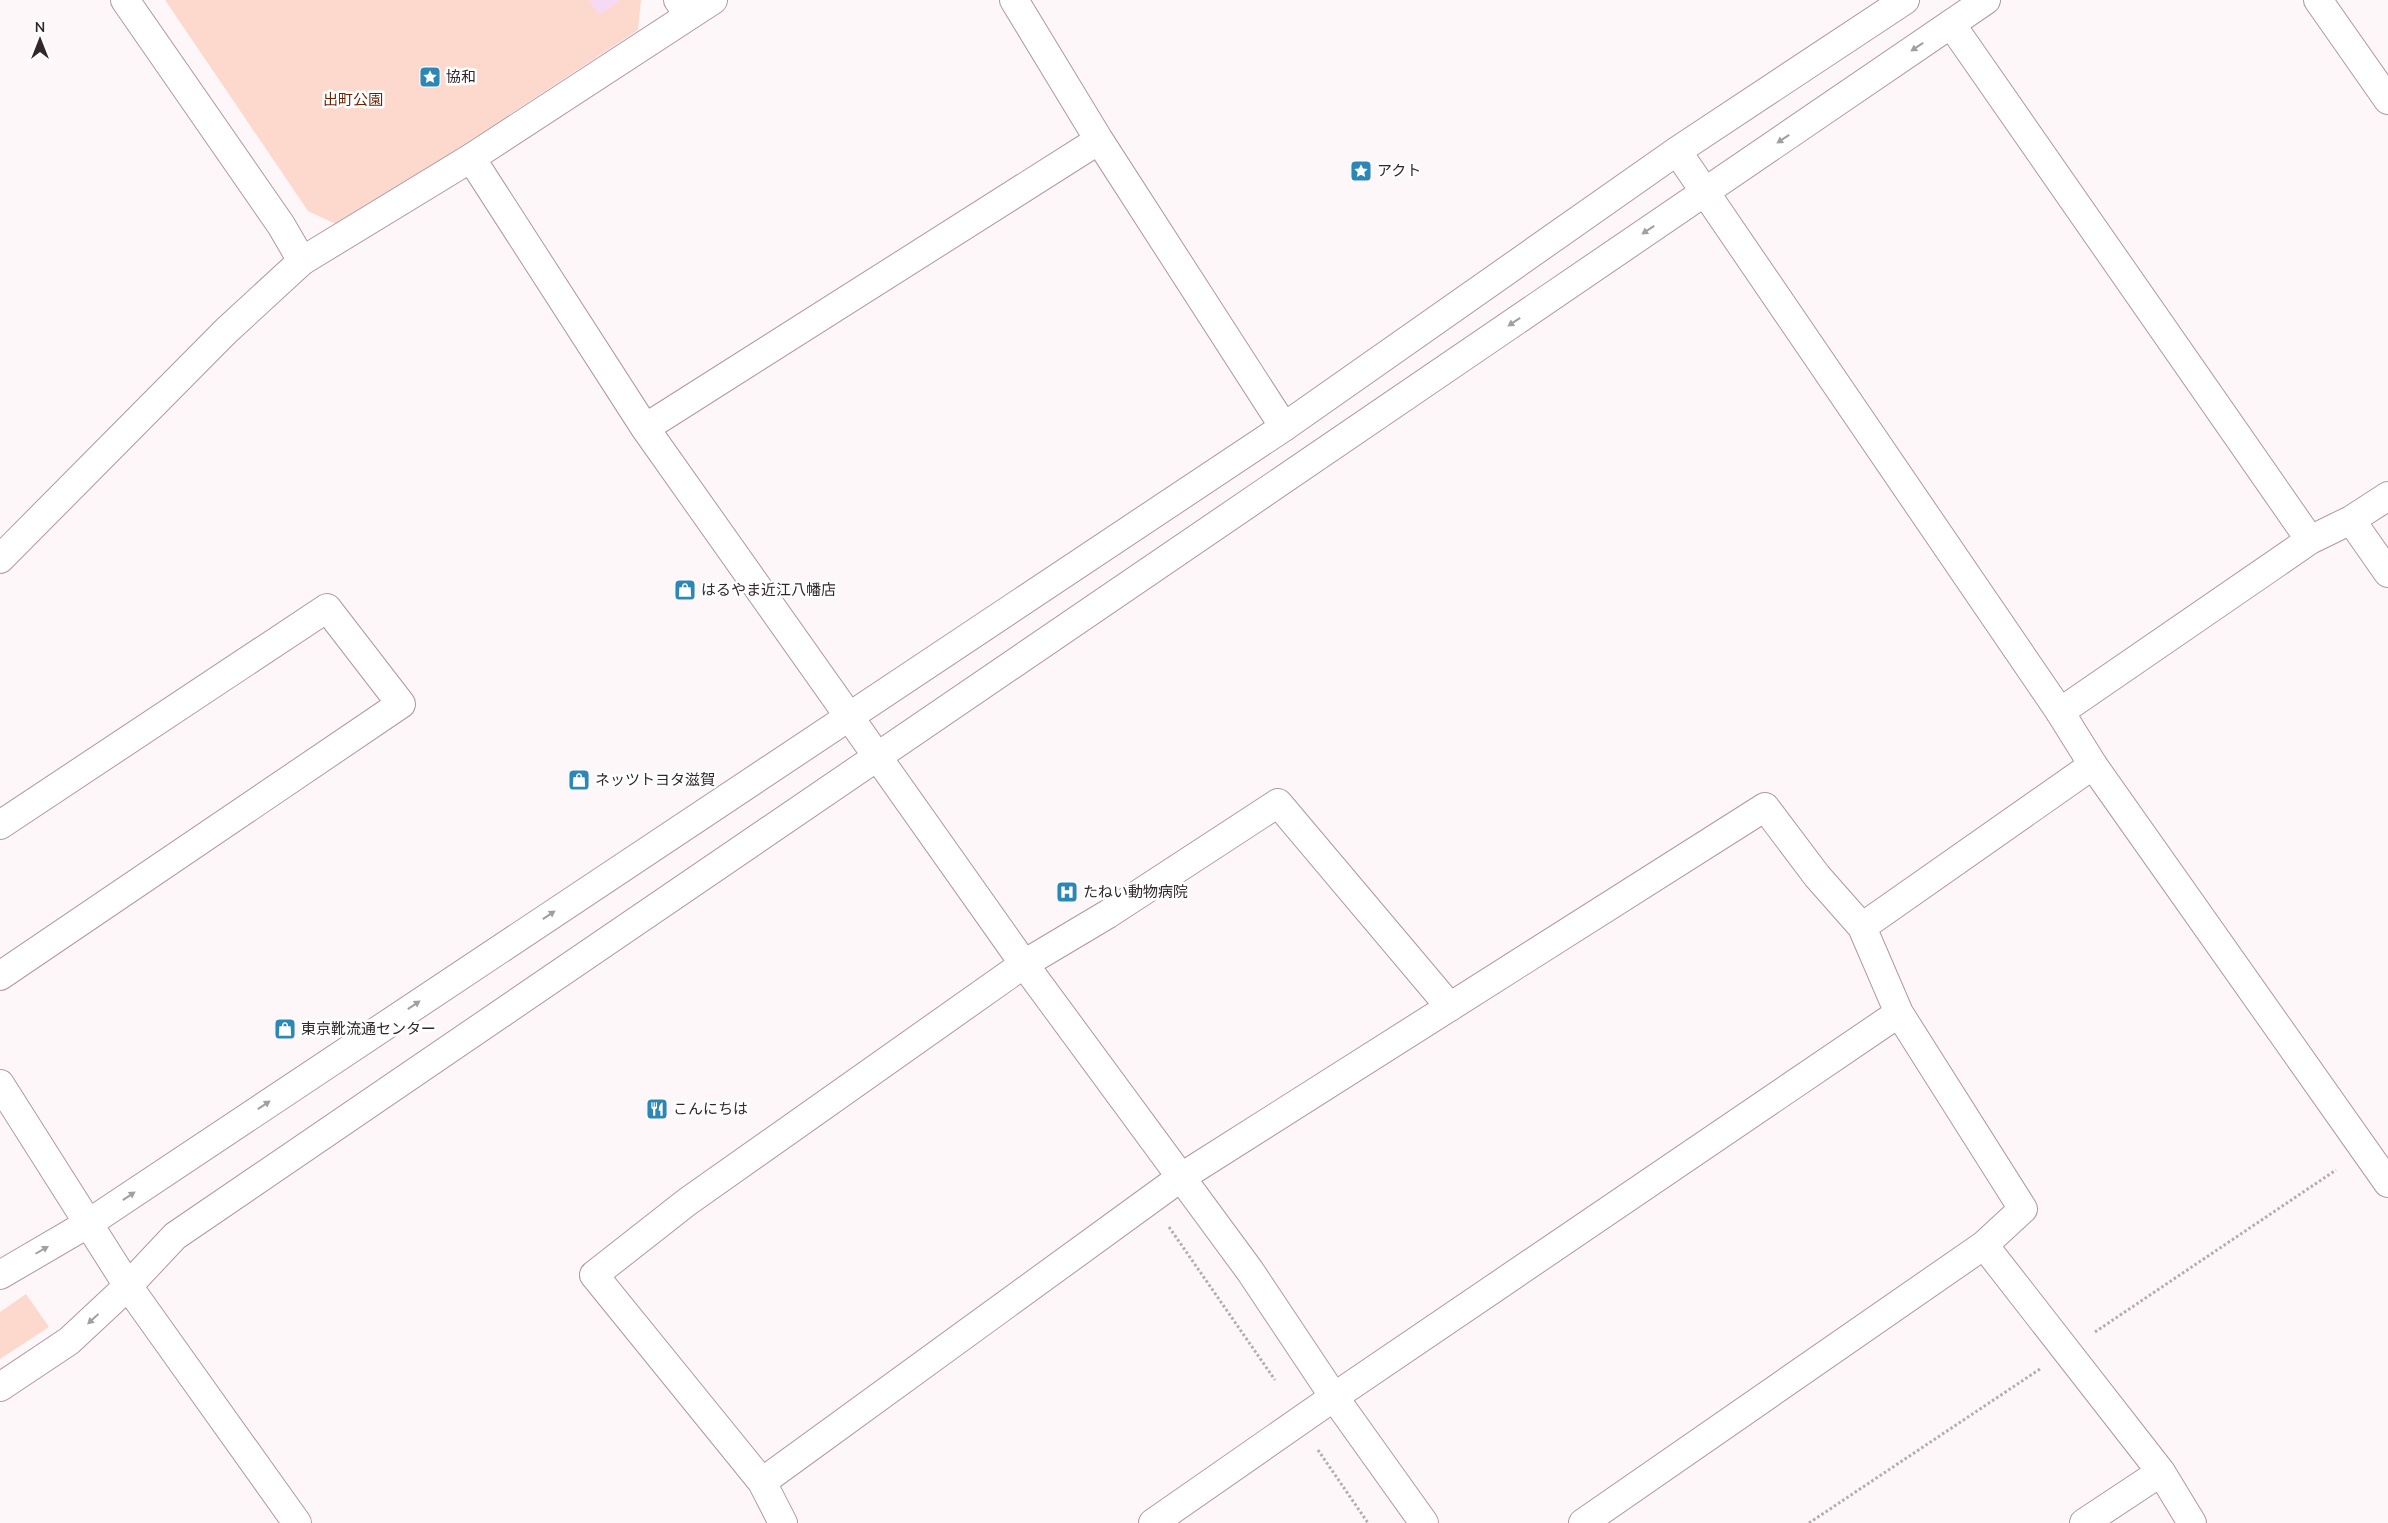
<svg xmlns="http://www.w3.org/2000/svg" width="2388" height="1523" font-family="'Nunito Sans','Noto Sans JP',sans-serif">
	<style>
		.green { fill: #fdd9cd }
		.building { fill: #f6d9f3 }
		.lines { fill: none; stroke-linecap: round; stroke-linejoin: round }
		.street-casing { stroke: #b396a1; stroke-width: 30 }
		.secondary-casing { stroke: #b396a1; stroke-width: 30 }
		.path { stroke: #b4acae; stroke-width: 3; stroke-dasharray: 2.5 2.5; stroke-linecap: butt }
		.street { stroke: #fff; stroke-width: 28 }
		.secondary { stroke: #fff; stroke-width: 28 }
		.oneway { fill: #a39ea0 }
		.labels { text-anchor: middle; dominant-baseline: central; stroke-width: 5; stroke-linejoin: round; paint-order: stroke }
		.poi-label { font-size: 15px; fill: #32272b; stroke: #fff; text-anchor: start }
		.park-label { font-size: 15px; fill: #6f2100; stroke: #fff }
	</style>
	<rect width="100%" height="100%" fill="#fef7f9"/>
	<path class="green" d="M165,0H641L638,30L340,226L308,211Z
		M26,1294L49,1327L0,1359V1312Z"/>
	<path class="building" d="M589,0H621L599,15Z"/>
	<g class="lines">
		<g class="street-casing">
			<path id="street" d="M125,0L281,225L302,261
				M678,0L689,15
				M1014,0L1099,140L1284,427
				M2318,0L2388,100
				M1951,24L2310,540
				M471,158L645,428L1024,964L1250,1271L1334,1397L1424,1523
				M645,428L1099,140
				M2351,520L2388,573
				M2060,712L2310,540L2351,520L2388,496
				M0,825L327,608L401,704L0,976
				M1862,927L2093,765
				M1984,1245L2161,1472L2192,1523
				M762,1482L1180,1178L1765,807L1817,876L1862,927L1899,1013L2023,1209L1984,1245L1583,1523
				M783,1523L762,1482L594,1275L687,1202L1024,964L1108,914L1278,803L1450,1007
				M1153,1523L1334,1397L1899,1013
				M2084,1523L2161,1472"/>
		</g>
		<g class="secondary-casing">
			<path id="secondary" d="M1677,151L2060,712L2093,765L2388,1183
				M0,559L226,331L302,261L471,158L713,0
				M0,1084L128,1286L297,1523
				M0,1275L89,1223L1284,427L1677,151L1905,0
				M0,1387L69,1341L128,1286L175,1236L1986,0"/>
		</g>
		<path class="path" d="M1169,1227L1275,1380
			M2095,1332L2336,1170
			M1318,1450L1368,1523
			M1809,1523L2040,1369"/>
		<use href="#street" class="street"/>
		<use href="#secondary" class="secondary"/>
	</g>
	<defs><path id="oneway-solid" d="M-6-.8H1V-3.2L6.5 0L1 3.2V.8H-6Z" transform="scale(1.25)"/></defs>
	<g class="oneway">
		<use href="#oneway-solid" transform="translate(1917 47) rotate(146)"/>
		<use href="#oneway-solid" transform="translate(1783 139) rotate(146)"/>
		<use href="#oneway-solid" transform="translate(1648 230) rotate(146)"/>
		<use href="#oneway-solid" transform="translate(1514 322) rotate(146)"/>
		<use href="#oneway-solid" transform="translate(549 915) rotate(-34)"/>
		<use href="#oneway-solid" transform="translate(414 1005) rotate(-34)"/>
		<use href="#oneway-solid" transform="translate(264 1105) rotate(-34)"/>
		<use href="#oneway-solid" transform="translate(129 1196) rotate(-34)"/>
		<use href="#oneway-solid" transform="translate(42 1250) rotate(-30)"/>
		<use href="#oneway-solid" transform="translate(93 1319) rotate(137)"/>
	</g>
	<defs>
		<g id="sight-square" transform="scale(1.125)"><rect x="-9" y="-9" width="18" height="18" rx="4" fill="#2d87b5" stroke="#fff"/><path d="M0-6L1.8-2.2L6-1.7L2.9 1.2L3.7 5.4L0 3.3L-3.7 5.4L-2.9 1.2L-6-1.7L-1.8-2.2Z" fill="#fff"/></g>
		<g id="shop-square" transform="scale(1.125)"><rect x="-9" y="-9" width="18" height="18" rx="4" fill="#2d87b5" stroke="#fff"/><path d="M-5-2.5h2.3a2.7 3.5 0 0 1 5.4 0H5L5.5 6h-11ZM-1.5-2.5h3a1.5 2.3 0 0 0-3 0Z" fill="#fff"/></g>
		<g id="hospital-square" transform="scale(1.125)"><rect x="-9" y="-9" width="18" height="18" rx="4" fill="#2d87b5" stroke="#fff"/><path d="M-5-5h3v3.5h4V-5h3V5h-3V1.5h-4V5h-3Z" fill="#fff"/></g>
		<g id="restaurant-square" transform="scale(1.125)"><rect x="-9" y="-9" width="18" height="18" rx="4" fill="#2d87b5" stroke="#fff"/><path d="M-5-6h1v4h1v-4h1v4h1v-4h1v5L-1.5 .5V6h-2V.5L-5-1ZM5-6V6H3V1.5H1.5Q1.5-4 5-6Z" fill="#fff"/></g>
	</defs>
	<g fill-rule="evenodd">
		<use href="#sight-square" x="430" y="77"/>
		<use href="#sight-square" x="1361" y="171"/>
		<use href="#shop-square" x="685" y="590"/>
		<use href="#shop-square" x="579" y="780"/>
		<use href="#hospital-square" x="1067" y="892"/>
		<use href="#shop-square" x="285" y="1029"/>
		<use href="#restaurant-square" x="657" y="1109"/>
	</g>
	<g class="labels">
		<g class="poi-label">
			<text x="446" y="77">協和</text>
			<text x="1377" y="171">アクト</text>
			<text x="701" y="590">はるやま近江八幡店</text>
			<text x="595" y="780">ネッツトヨタ滋賀</text>
			<text x="1083" y="892">たねい動物病院</text>
			<text x="301" y="1029">東京靴流通センター</text>
			<text x="673" y="1109">こんにちは</text>
		</g>
		<g class="park-label">
			<text x="353" y="100">出町公園</text>
		</g>
	</g>
	<g transform="translate(40 40)" stroke="#ffffff" stroke-width="4" paint-order="stroke">
	<path d="M0-4L9 19L0 12L-9 19Z" fill="#32272b"/>
	<text y="-8" font-size="14" font-weight="bold" text-anchor="middle" fill="#32272b">N</text>
	</g>
</svg>
